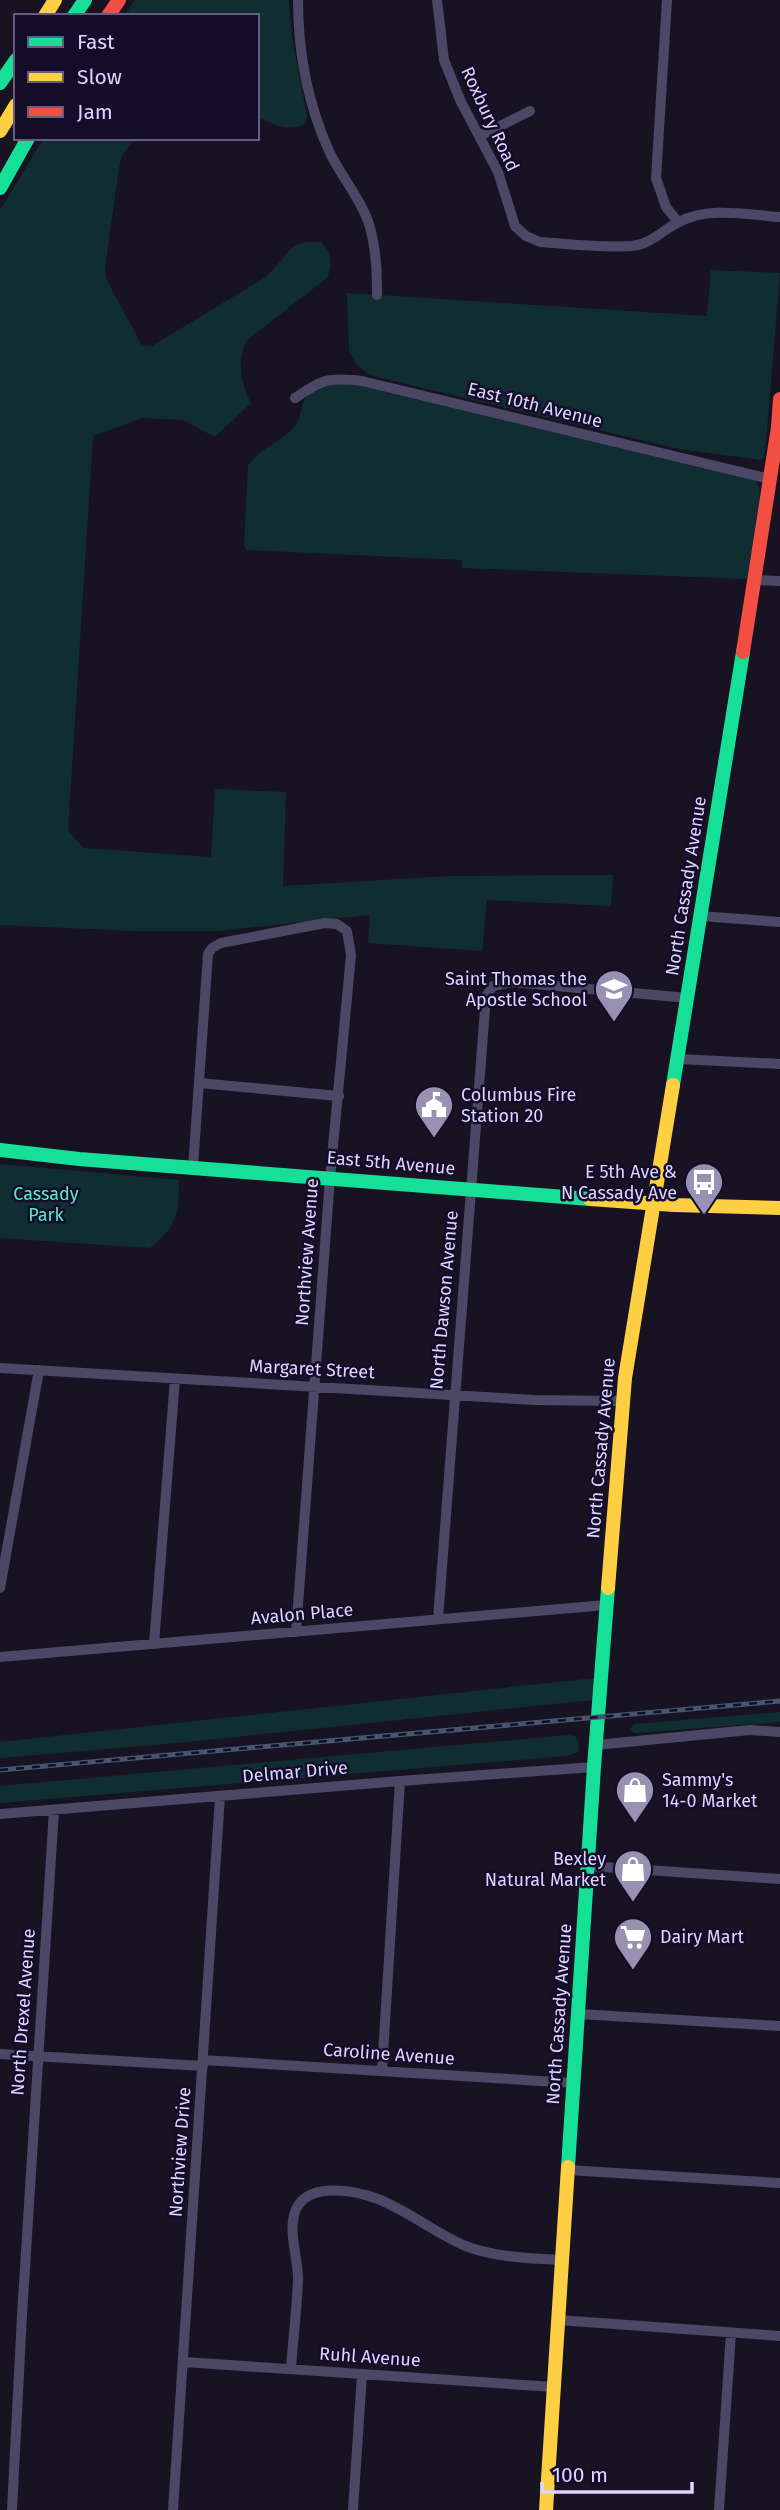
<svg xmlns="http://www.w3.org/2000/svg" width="780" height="2510" font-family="'Fira Sans',sans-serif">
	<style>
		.green { fill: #102e32 }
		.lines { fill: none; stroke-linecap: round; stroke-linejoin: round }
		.street { stroke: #4b4764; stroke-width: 10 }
		.fast { stroke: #16e098; stroke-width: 14 }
		.slow { stroke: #ffcf43; stroke-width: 14 }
		.jam { stroke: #f24e42; stroke-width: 14 }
		.rail-casing { stroke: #45576e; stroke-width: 5 }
		.rail { stroke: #140d29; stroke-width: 2.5; stroke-dasharray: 8; stroke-linecap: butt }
		.labels { text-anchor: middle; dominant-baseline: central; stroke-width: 5; stroke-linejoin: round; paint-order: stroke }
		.street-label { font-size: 18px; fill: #ddd5ff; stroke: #140d29 }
		.poi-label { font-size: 18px; fill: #ddd5ff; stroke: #140d29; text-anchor: end }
		.park-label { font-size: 18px; fill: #53edd1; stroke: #140d29 }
	</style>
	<rect width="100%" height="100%" fill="#181323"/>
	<path class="green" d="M135,0H289L292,38L307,116L304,125C285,131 275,125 257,117V16H124Z
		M44,138H135L122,155L119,168L105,267L107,281L142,345L152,346L266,277L293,247L304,242H321C332,254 333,263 327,278L247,340C236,360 241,384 251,403L215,437L183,420L142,418L93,436L68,830L83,848L211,857L215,789L286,792L283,886L449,876L613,875L611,906L487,900L482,951L368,943L370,915L217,931H135L0,925V210Z
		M711,270L780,273L765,454L761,460L679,449L369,375L356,364L349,350L347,293L707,316Z
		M336,383H354L754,479L759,486L760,495L747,579L462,568V560L248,550L244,547L248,466C259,448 281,442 294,427C302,419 300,406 306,397C313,389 326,386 336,383Z
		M0,1164L179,1180C179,1215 177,1226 150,1248L0,1238Z
		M595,1678L593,1700L167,1744L0,1758V1742Z
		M780,1712V1722L634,1733L630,1729L634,1724Z
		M568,1735L575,1736L579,1743L578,1752L567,1756L0,1803V1786Z"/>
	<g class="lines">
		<path class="street" d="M298,0C298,51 308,104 329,151C340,175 359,196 368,221C376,245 377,270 377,295
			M437,0L444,60L461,102L498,172L515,226L526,236L540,242C570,244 602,248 632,246C652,244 662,230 679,222C709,206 747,215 780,217
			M667,0L656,178L666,207L678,222
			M480,136L530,111
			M295,398C323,379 328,377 362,381L770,479
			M755,580L780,581
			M700,916L780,922
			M679,1059L780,1064
			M199,1083L339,1096
			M193,1167L208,954L212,948L221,943L325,923L337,924L347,931L351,955L330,1178L296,1632
			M0,1368L534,1400L623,1401
			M0,1588L39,1370
			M438,1619L486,996L493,986L512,982L688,998
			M154,1644L175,1379
			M0,1657L606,1605
			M596,1745L750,1730L780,1732
			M0,1814L400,1781L594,1767
			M588,1866L780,1879
			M578,2014L780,2026
			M0,2054L203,2066
			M203,2060L573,2083
			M382,2071L400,1781
			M568,2170L780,2183
			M558,2320L780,2336
			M184,2362L554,2387
			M291,2369C293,2339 297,2309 298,2279C298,2258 289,2235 294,2215C303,2180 354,2190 378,2199C408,2211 434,2232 463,2245C495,2258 529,2258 562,2260
			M12,2510L22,2315L54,1810
			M173,2510L220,1796
			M353,2510L362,2374
			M719,2510L731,2333"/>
		<path class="fast" d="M74,16L85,0
			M0,83L16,60
			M0,188L28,138
			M673,1085L743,652
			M0,1150L79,1159L590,1199
			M568,2167L594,1767L608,1588"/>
		<path class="slow" d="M45,16L55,0
			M0,131L16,105
			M590,1199L674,1205L780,1208
			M608,1588L625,1378L673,1085
			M546,2510L568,2167"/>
		<path class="jam" d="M108,16L119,0
			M743,652L778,427L780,399"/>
		<g class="rail-casing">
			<path id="rail" d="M0,1770L780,1701"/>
		</g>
		<use href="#rail" class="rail"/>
	</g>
	<defs>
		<g id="school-pin" transform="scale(2.0125)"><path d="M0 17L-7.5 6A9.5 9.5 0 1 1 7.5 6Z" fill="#9891b2" stroke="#140d29"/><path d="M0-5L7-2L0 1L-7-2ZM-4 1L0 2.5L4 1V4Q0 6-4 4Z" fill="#fff"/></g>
		<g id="civic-pin" transform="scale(2.0125)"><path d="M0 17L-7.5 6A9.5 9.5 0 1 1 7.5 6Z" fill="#9891b2" stroke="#140d29"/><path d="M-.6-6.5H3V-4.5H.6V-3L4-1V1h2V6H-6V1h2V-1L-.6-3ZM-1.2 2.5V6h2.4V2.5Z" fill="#fff"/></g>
		<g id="bus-pin" transform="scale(2.0125)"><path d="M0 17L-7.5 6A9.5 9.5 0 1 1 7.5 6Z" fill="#9891b2" stroke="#140d29"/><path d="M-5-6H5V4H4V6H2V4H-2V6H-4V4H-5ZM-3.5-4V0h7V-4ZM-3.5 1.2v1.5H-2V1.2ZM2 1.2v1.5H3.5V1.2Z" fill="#fff"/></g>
		<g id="shop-pin" transform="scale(2.0125)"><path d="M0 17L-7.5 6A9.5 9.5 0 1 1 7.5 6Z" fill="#9891b2" stroke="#140d29"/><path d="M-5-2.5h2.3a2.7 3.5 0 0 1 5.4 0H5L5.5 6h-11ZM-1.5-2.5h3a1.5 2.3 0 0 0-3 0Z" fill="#fff"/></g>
		<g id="supermarket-pin" transform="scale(2.0125)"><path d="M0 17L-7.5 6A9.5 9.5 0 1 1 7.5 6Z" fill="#9891b2" stroke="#140d29"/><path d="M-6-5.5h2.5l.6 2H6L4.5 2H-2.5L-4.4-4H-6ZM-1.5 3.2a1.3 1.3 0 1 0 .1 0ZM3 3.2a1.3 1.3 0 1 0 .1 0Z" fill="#fff"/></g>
	</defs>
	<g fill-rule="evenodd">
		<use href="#school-pin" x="614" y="989"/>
		<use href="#civic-pin" x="434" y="1105"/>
		<use href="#bus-pin" x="704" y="1182"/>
		<use href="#shop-pin" x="635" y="1790"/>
		<use href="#shop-pin" x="633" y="1869"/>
		<use href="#supermarket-pin" x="633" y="1937"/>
	</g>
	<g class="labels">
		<g class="street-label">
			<text transform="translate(490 119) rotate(65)">Roxbury Road</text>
			<text transform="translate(535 405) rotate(14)">East 10th Avenue</text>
			<text transform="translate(686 886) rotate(-81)">North Cassady Avenue</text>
			<text transform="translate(391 1163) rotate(5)">East 5th Avenue</text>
			<text transform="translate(307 1252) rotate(-86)">Northview Avenue</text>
			<text transform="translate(444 1300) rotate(-85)">North Dawson Avenue</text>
			<text transform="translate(312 1369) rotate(3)">Margaret Street</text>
			<text transform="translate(601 1448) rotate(-85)">North Cassady Avenue</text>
			<text transform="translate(302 1614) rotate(-5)">Avalon Place</text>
			<text transform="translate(295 1772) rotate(-5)">Delmar Drive</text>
			<text transform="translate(23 2012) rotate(-86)">North Drexel Avenue</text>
			<text transform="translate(559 2014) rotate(-86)">North Cassady Avenue</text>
			<text transform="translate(389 2054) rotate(4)">Caroline Avenue</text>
			<text transform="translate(180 2152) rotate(-86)">Northview Drive</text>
			<text transform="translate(370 2357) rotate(4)">Ruhl Avenue</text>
		</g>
		<g class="poi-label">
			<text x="587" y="979">Saint Thomas the<tspan x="587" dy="21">Apostle School</tspan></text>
			<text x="461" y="1095" text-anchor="start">Columbus Fire<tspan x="461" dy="21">Station 20</tspan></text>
			<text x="677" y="1172">E 5th Ave &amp;<tspan x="677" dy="21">N Cassady Ave</tspan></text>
			<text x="662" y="1780" text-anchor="start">Sammy's<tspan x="662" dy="21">14-0 Market</tspan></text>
			<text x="606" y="1859">Bexley<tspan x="606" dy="21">Natural Market</tspan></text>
			<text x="660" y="1937" text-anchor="start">Dairy Mart</text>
		</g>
		<g class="park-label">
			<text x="46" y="1194">Cassady<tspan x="46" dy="21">Park</tspan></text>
		</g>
	</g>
	<rect x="14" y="14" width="245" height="126" fill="#140d29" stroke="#645d7f" stroke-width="2"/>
	<rect x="28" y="37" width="35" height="10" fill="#16e098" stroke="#645d7f" stroke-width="2"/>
	<text x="77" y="49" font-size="21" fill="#ddd5ff">Fast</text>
	<rect x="28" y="72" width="35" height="10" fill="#ffcf43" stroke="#645d7f" stroke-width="2"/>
	<text x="77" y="84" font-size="21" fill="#ddd5ff">Slow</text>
	<rect x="28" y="107" width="35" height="10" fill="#f24e42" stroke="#645d7f" stroke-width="2"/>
	<text x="77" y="119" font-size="21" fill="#ddd5ff">Jam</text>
	<path d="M542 2482v10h150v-10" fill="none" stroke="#ddd5ff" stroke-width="3.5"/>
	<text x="552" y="2482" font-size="21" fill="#ddd5ff" stroke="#140d29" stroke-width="5" paint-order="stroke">100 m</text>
</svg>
